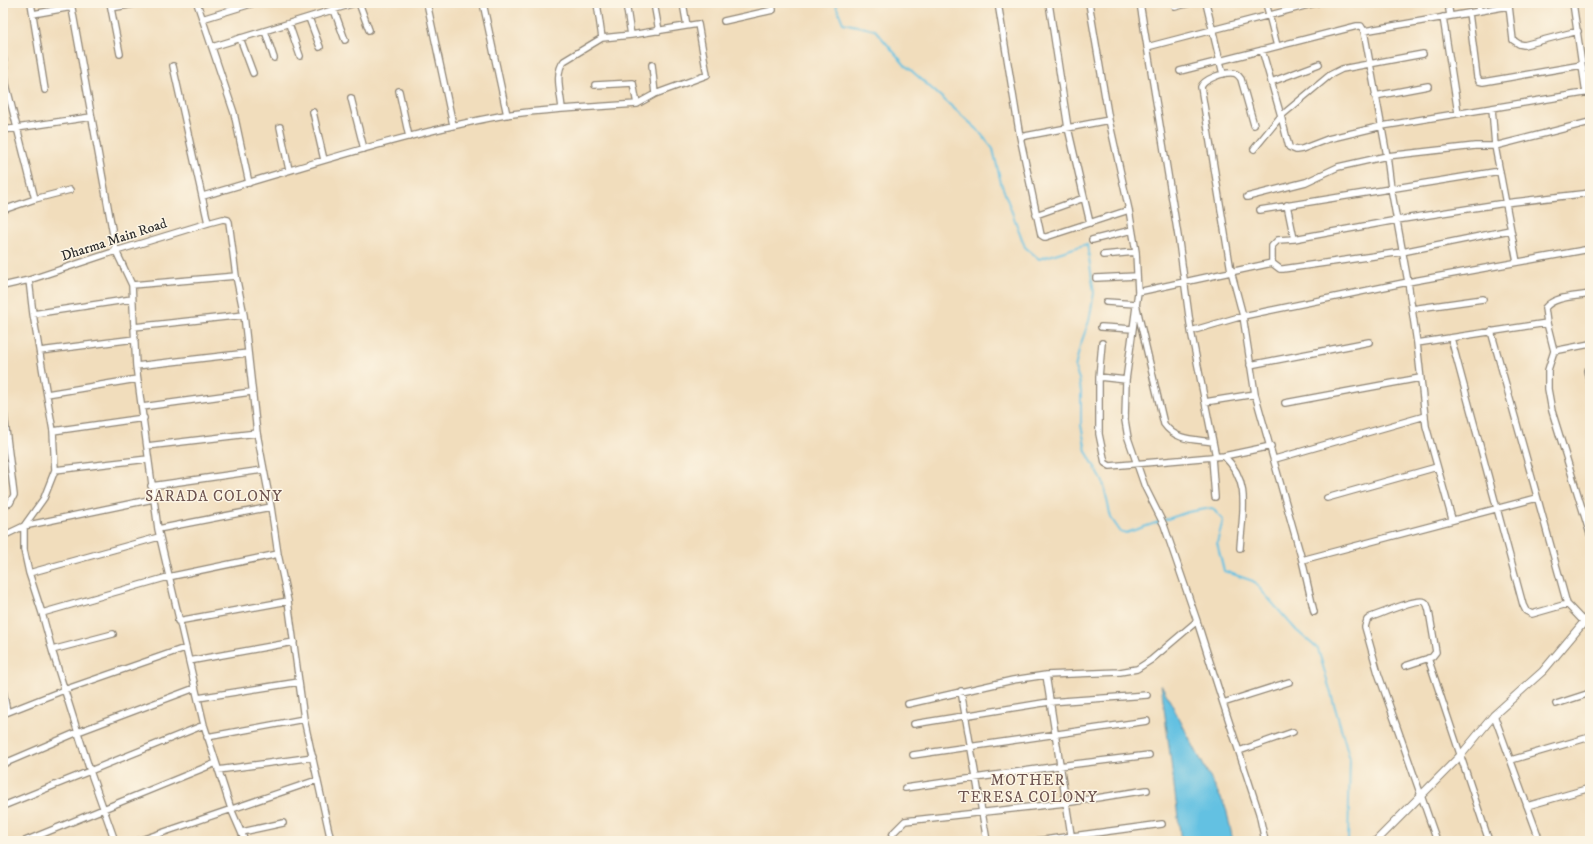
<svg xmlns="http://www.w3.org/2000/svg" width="1593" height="844" font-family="'IM FELL DW Pica',serif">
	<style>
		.water { fill: #64c1e2; stroke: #487686 }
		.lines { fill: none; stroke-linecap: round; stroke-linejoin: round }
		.stream { stroke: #64c1e2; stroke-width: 2 }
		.minor-casing { stroke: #8e8474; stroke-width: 8 }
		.tertiary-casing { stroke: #8e8474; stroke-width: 9 }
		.minor { stroke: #fff; stroke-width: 5.5 }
		.tertiary { stroke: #fff; stroke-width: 7 }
		.labels { text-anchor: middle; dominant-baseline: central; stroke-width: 3; stroke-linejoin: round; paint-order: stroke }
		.street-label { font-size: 14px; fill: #2b2b2b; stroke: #fcf5e5 }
		.neighbourhood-label { font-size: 15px; letter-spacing: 1px; fill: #6e5450; stroke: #fcf5e5 }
	</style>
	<rect width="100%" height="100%" fill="#fcf5e5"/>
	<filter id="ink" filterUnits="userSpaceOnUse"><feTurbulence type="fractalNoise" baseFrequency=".025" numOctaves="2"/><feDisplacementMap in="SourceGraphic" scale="8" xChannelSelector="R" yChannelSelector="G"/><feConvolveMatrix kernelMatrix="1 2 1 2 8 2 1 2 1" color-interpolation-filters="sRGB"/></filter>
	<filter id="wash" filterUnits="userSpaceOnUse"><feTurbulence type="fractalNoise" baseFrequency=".012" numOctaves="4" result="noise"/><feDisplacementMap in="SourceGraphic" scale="16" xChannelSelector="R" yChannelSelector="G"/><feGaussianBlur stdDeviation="0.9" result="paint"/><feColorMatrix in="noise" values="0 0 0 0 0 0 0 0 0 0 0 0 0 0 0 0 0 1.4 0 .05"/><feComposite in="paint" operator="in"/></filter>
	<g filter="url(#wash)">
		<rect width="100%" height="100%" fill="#f1ddbc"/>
		<path class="water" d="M1161,684L1226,808L1233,841H1181Z"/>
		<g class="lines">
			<path class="stream" d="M835,3L843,23L875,30L904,64L977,129L993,149L1001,183L1025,247L1039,259L1087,244L1094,293L1089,321L1080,346L1075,368L1079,379L1081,392V425L1086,451L1103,482L1111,518L1120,531L1126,533L1188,512L1212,508L1223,520L1217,543L1224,571L1253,581L1297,631L1318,649L1350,759L1348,841"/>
		</g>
	</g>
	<g filter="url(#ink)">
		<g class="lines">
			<g class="minor-casing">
				<path id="minor" d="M31,3L45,90
					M71,3L116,251L132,285L136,366L158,529L204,725L231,809L245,841
					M110,3L120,54
					M197,3L234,113L249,183
					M359,3L369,30
					M427,3L453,125
					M483,3L507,115
					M626,3L631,35
					M654,3L659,31
					M683,3L687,26
					M998,3L1020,137L1041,235L1044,237H1046L1129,210L1109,120L1089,3
					M1049,3L1068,128L1090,223
					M1140,3L1179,242L1191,331L1205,402
					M1206,3L1223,74
					M1266,3L1277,46
					M1448,3L1450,16
					M1478,3L1479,11
					M1573,3L1586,93
					M1509,6L1513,40L1519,44L1524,45L1578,31
					M1175,7L1190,3
					M111,8L140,3
					M334,10L345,40
					M1469,13L1477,77L1479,81L1483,82L1582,65
					M33,14L72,7
					M1443,17L1458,113
					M309,18L320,47
					M202,19L254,3
					M724,21L773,10L772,3
					M289,24L300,56
					M265,31L274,58
					M1364,31L1509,6L1508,3
					M240,38L253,73
					M212,47L355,3
					M1147,47L1316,3
					M1423,54L1342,69L1330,75L1281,116L1289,147L1296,150L1302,149L1328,139L1382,126L1590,92
					M3,56L6,84L35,199
					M652,65L655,94
					M173,66L208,223
					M1180,71L1357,26H1361L1364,31L1387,156L1391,188L1408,282L1417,343L1426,426L1452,519
					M1271,82L1319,64
					M595,85L633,83L637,104L655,94L707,75L698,24L631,35L602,38
					M399,91L409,137
					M1375,96L1428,86
					M351,98L364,149
					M1492,108L1495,146L1517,262
					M562,109L637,104
					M313,112L324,160
					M1254,125L1241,79C1239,76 1237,73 1233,73C1224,72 1204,79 1201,87L1231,271L1243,316L1255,394L1302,560L1314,612
					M280,127L289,170
					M3,130L91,117
					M1020,137L1109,120
					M1254,149L1281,116L1262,50
					M203,196C303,167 402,134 505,115C524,112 543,111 562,109C561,94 554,73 564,61L602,38L597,3
					M1247,197L1306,182L1338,167L1387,156L1475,146H1495L1590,122
					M1287,205L1294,239
					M3,210L35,199L70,190
					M1129,210L1136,252L1138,292
					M1260,210L1500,171
					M1036,215L1084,198
					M1510,230L1402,252L1283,269H1280L1272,263V246L1278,240L1294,239L1397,220L1505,203L1590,193
					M1092,240L1132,230
					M1103,255L1136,252
					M1096,278L1137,276
					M29,280L33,314L53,431L55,470L44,498L24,526V550L29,573L42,613L52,650L90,771L115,841
					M132,285L236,276
					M3,286L29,280L116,251L208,223L223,219L228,220L229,222L236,276L244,315L257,433L271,507L278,554L288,601L304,719L331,841
					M1590,294C1576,297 1554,296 1545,308L1547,323L1554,351L1590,344
					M1106,302L1136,304L1164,424C1176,441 1194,439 1213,442
					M1412,309L1483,299
					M33,314L132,299
					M134,327L244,315
					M1101,327L1133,329
					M1191,331L1243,316L1408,282L1590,249
					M1491,331L1567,604L1584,622L1590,623
					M1451,338L1523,605L1526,611L1532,614L1567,604
					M1102,343L1099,377L1126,380
					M1417,343L1547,323
					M40,351L135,339
					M1554,351L1548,370V389L1552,411L1590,534
					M1250,365L1369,342
					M136,366L248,353
					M1587,371L1590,383
					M1099,377V434L1105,463L1110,466L1224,456C1252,483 1242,513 1240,548
					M47,394L137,379
					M1285,403L1420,378
					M3,405L14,495L10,503L3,505
					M142,407L251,392
					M53,431L144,418
					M147,446L257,433
					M1224,456L1271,446
					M1212,457L1215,497
					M1216,457L1205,402L1255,394
					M1275,459L1425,416
					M55,470L148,459
					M151,486L263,470
					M1327,498L1437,467
					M158,529L271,507
					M3,536L24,526L153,499
					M1302,560L1537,498
					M29,573L159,537
					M42,613L168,577L278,554
					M178,621L288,601
					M52,650L113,634
					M1428,658L1489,841
					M189,661L294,642
					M1405,666L1432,657L1436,652L1429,611C1428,608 1428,604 1425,602C1418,597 1381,614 1371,617L1367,620L1365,627L1378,673L1437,841
					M1046,675L1072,841
					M3,690L7,712
					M961,691L987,841
					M198,698L299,682
					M1223,703L1289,682
					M908,704L1013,680L1046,675L1120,672L1137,669L1151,660L1197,621
					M1556,704L1590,693
					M3,714L64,690L185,648
					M1494,715L1540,841
					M914,724L1049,702L1147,695
					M207,737L304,719
					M1239,751L1293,732
					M913,755L1147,721
					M1511,760L1590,737
					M3,764L78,732L195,688
					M218,770L313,757
					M905,788L1059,766L1149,755
					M3,806L204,725
					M1527,806L1590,788
					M242,832L283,823
					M25,841L216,763
					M138,841L317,780
					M889,841L894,832L905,821L1065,803L1147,790
					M1036,841L1162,824
					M1265,841L1259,813L1223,703L1197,621L1164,525L1145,487L1128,438L1125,420L1126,380L1138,292L1272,263"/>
			</g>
			<g class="tertiary-casing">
				<path id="tertiary" d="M1376,841L1461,755L1494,715L1543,671L1584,622L1590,612"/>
			</g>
			<use href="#minor" class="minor"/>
			<use href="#tertiary" class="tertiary"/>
		</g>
	</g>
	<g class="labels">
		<g class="street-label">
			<text transform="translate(114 240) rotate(-18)">Dharma Main Road</text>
		</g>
		<g class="neighbourhood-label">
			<text x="214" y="496">SARADA COLONY</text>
			<text x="1028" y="780">MOTHER<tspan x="1028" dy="17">TERESA COLONY</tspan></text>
		</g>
	</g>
	<rect width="1593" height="844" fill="none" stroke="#fcf5e5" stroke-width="16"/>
</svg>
